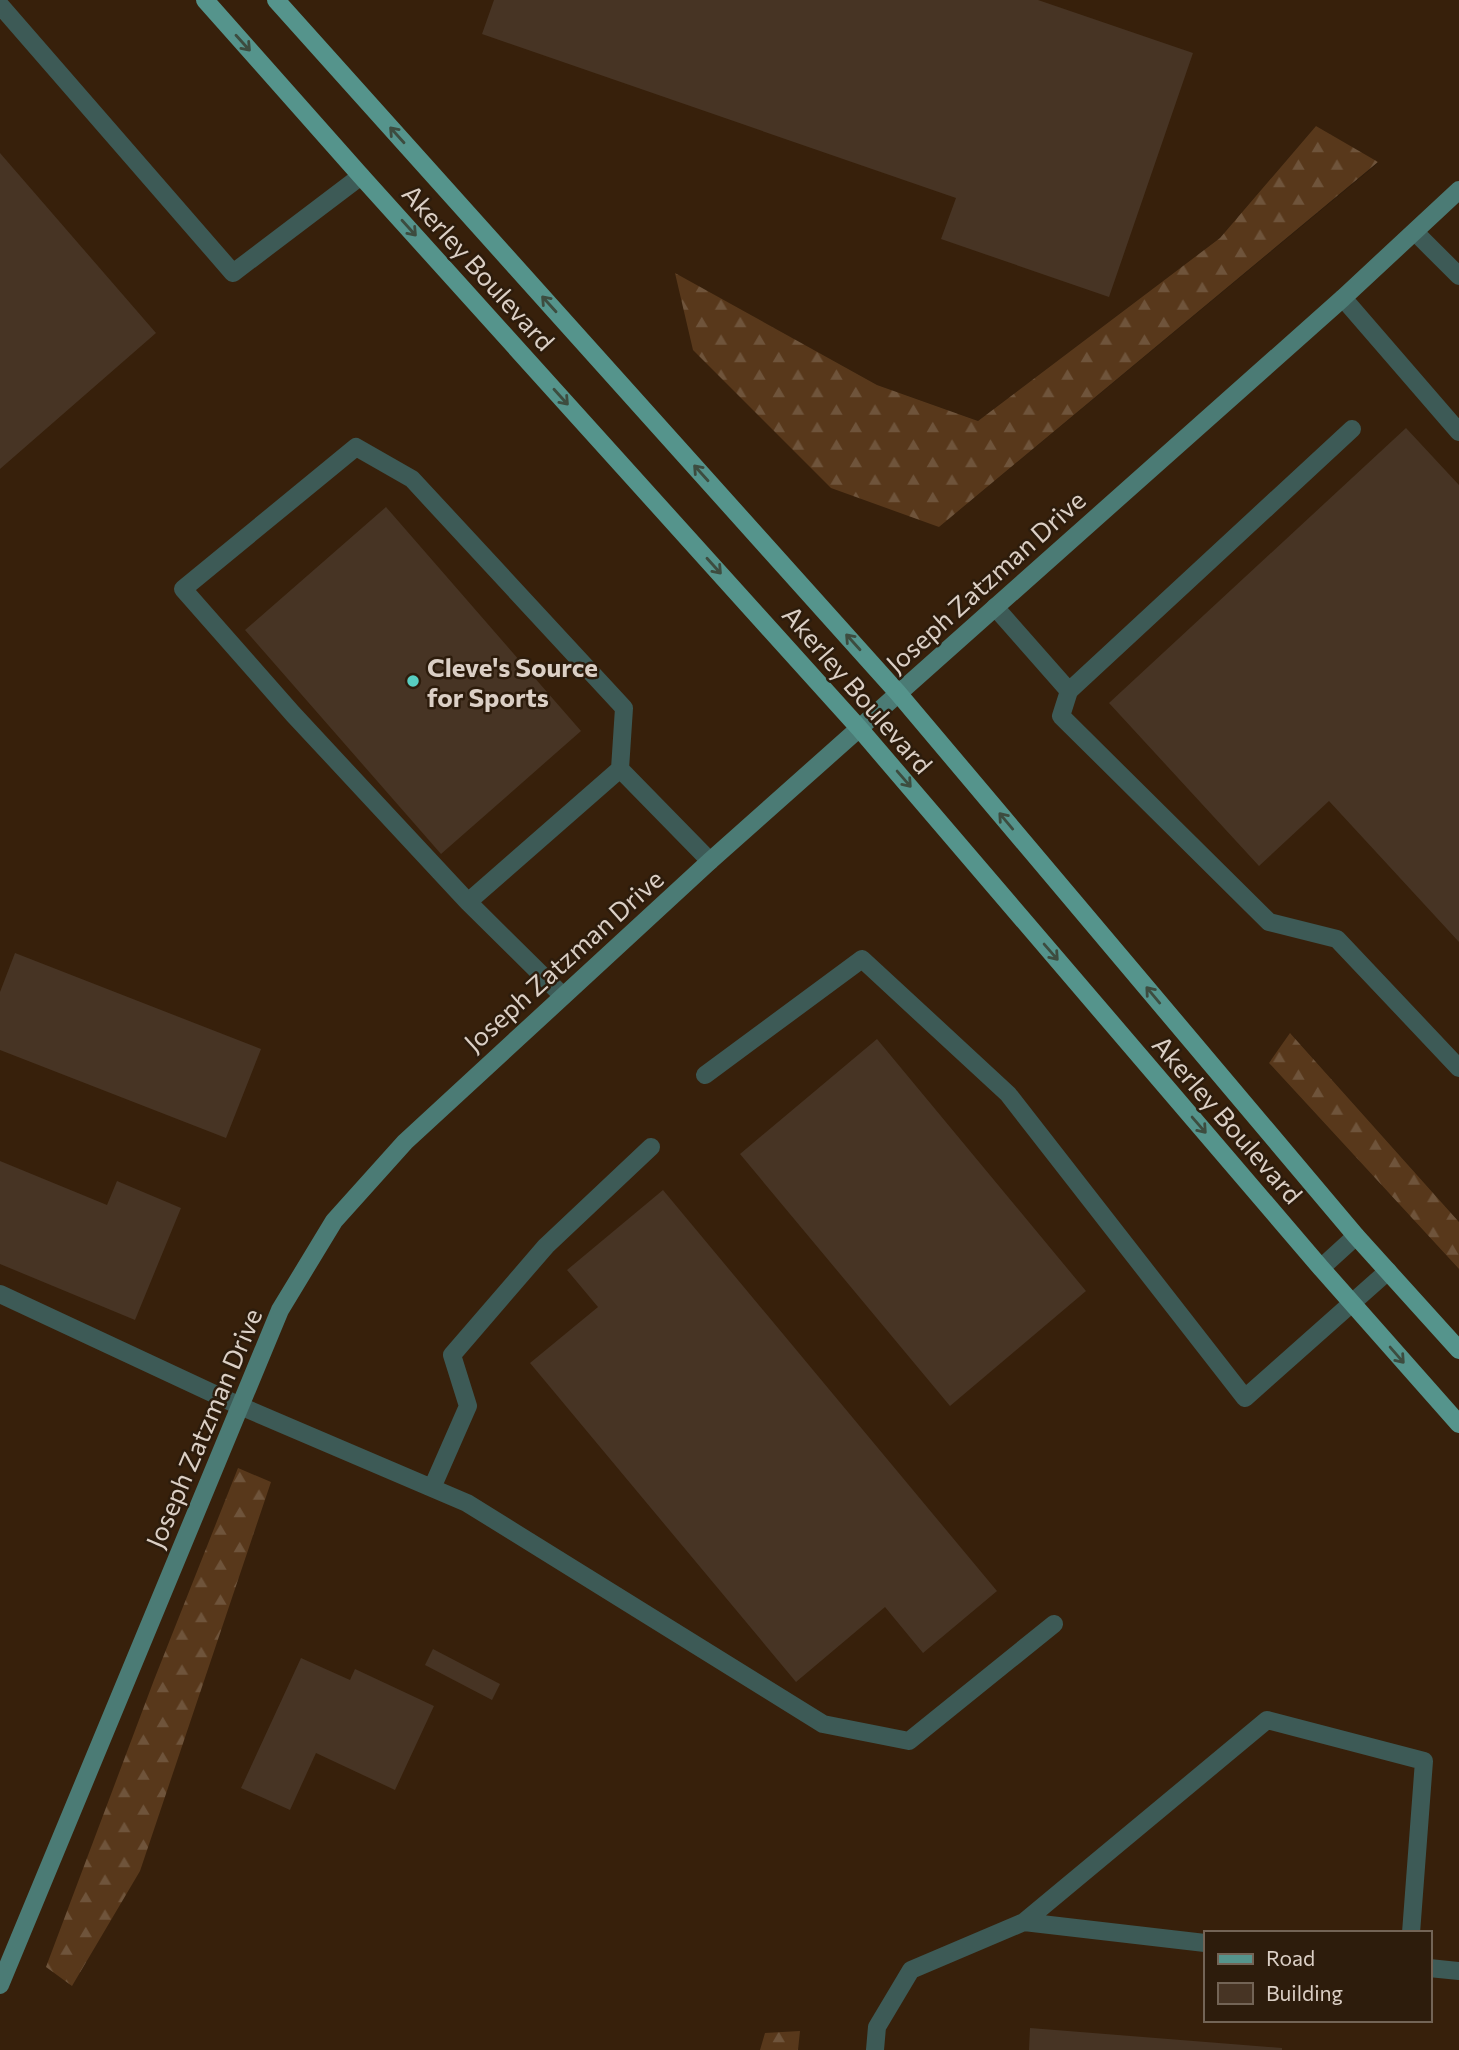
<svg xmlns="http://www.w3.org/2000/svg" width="1459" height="2050" font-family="Commissioner,sans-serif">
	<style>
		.built { fill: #37200b; fill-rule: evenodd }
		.forest { fill: url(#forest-firs) }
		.building { fill: #473424 }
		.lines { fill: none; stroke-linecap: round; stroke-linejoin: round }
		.lane { stroke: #3d5a56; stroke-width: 18 }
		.secondary { stroke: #4b7b75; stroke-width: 18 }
		.primary { stroke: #55948c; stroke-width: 18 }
		.oneway { stroke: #3d4c3f }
		.poi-dot { fill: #58cec1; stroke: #2d1c0c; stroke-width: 2.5 }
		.labels { text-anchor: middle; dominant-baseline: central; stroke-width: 5; stroke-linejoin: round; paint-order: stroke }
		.street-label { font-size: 26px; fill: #dbcfc5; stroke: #2d1c0c }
		.poi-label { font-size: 26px; font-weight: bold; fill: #dbcfc5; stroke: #2d1c0c; text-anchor: start }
	</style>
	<defs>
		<pattern id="forest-firs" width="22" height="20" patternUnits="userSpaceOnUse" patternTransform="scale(1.75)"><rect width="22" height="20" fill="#58381b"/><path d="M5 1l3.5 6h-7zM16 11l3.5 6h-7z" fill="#6f543b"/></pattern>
	</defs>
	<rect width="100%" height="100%" fill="#2d1c0c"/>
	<path class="built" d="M0,0H1459V1222L1291,1034L1269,1063L1459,1269V2050H0ZM1316,126L1378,163L939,527L676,274L877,385L978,421L1220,238ZM1205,1933H1429V2020H1205Z"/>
	<path class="forest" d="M1316,126L1378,162L939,527L831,488L693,350L675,273L877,385L978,421L1220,238Z
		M1290,1033L1459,1222V1269L1269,1063Z
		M238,1468L271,1482L140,1871L72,1986L46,1967L154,1680Z
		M800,2031L798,2050H760L765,2033Z"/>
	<path class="building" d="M494,0H1038L1193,53L1109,297L941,239L956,198L482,34Z
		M0,153L156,333L0,469Z
		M1406,428L1459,485V942L1329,801L1259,866L1109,703Z
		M386,507L581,731L441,854L245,630Z
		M15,953L261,1049L226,1138L0,1050V992Z
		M877,1039L1086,1291L950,1406L740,1154Z
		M0,1161L107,1205L117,1181L181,1208L135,1320L0,1264Z
		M663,1190L997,1591L923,1653L885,1607L796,1682L530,1363L598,1307L567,1270Z
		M433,1649L500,1684L492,1700L425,1665Z
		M301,1658L350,1680L355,1669L434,1706L395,1790L316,1753L290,1810L241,1788Z
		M1030,2028L1282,2048V2050H1029Z"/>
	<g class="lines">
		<path class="lane" d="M0,5L233,273L361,176
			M1415,232L1459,276
			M1343,298L1459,432
			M995,607L1069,691L1352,429
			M1069,691L1061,716L1269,922L1337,939L1459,1068
			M468,902L293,714L183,589L356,447L412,479L624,708L620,769L710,861
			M563,996L468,902L620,769
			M705,1075L862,959L1008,1094L1245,1398L1388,1271
			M1321,1268L1356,1236
			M0,1294L240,1406L467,1503L823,1724L909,1741L1054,1624
			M432,1488L468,1406L452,1355L546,1246L651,1147
			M1024,1922L1267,1720L1424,1761L1411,1933
			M1429,1968L1459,1971
			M875,2050L877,2027L911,1970L1024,1922L1205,1943"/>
		<path class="secondary" d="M0,1985L280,1310L334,1221L405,1142L710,861L1343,298L1459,190"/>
		<path class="primary" d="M205,0L361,176L859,728L1321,1268L1459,1424
			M276,0L898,693L1356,1236L1459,1350"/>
	</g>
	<defs><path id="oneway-shaft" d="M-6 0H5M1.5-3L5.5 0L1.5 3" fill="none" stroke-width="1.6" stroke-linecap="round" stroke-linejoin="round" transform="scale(1.75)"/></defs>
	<g class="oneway">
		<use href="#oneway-shaft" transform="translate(243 43) rotate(48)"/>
		<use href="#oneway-shaft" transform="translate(397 135) rotate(-132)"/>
		<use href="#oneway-shaft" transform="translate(409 228) rotate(48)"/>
		<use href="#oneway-shaft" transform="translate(549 304) rotate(-132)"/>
		<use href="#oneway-shaft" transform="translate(561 397) rotate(48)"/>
		<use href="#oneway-shaft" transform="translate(701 473) rotate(-132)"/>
		<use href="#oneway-shaft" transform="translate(714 566) rotate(48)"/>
		<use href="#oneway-shaft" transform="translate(853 642) rotate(-132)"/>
		<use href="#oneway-shaft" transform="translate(904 779) rotate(49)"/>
		<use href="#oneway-shaft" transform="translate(1006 821) rotate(-130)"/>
		<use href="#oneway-shaft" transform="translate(1051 952) rotate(49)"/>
		<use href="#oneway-shaft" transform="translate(1153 995) rotate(-130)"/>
		<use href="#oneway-shaft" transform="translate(1199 1125) rotate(49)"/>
		<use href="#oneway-shaft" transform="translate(1397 1355) rotate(49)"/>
	</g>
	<circle class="poi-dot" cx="413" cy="681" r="7"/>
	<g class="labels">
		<g class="street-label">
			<text transform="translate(479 267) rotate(48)">Akerley Boulevard</text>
			<text transform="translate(985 581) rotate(-42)">Joseph Zatzman Drive</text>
			<text transform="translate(858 689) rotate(49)">Akerley Boulevard</text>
			<text transform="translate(563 960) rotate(-42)">Joseph Zatzman Drive</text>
			<text transform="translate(1228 1119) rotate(49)">Akerley Boulevard</text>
			<text transform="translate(203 1428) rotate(-67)">Joseph Zatzman Drive</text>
		</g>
		<g class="poi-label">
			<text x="427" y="666">Cleve's Source<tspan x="427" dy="30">for Sports</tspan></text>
		</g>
	</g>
	<rect x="1204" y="1931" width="228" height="91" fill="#2d1c0c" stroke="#736456" stroke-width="2"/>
	<rect x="1218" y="1954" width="35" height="10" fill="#55948c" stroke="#736456" stroke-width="2"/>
	<text x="1266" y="1966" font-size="21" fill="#dbcfc5">Road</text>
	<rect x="1218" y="1983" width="35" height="21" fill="#473424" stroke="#736456" stroke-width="2"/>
	<text x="1266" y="2001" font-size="21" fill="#dbcfc5">Building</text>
</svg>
